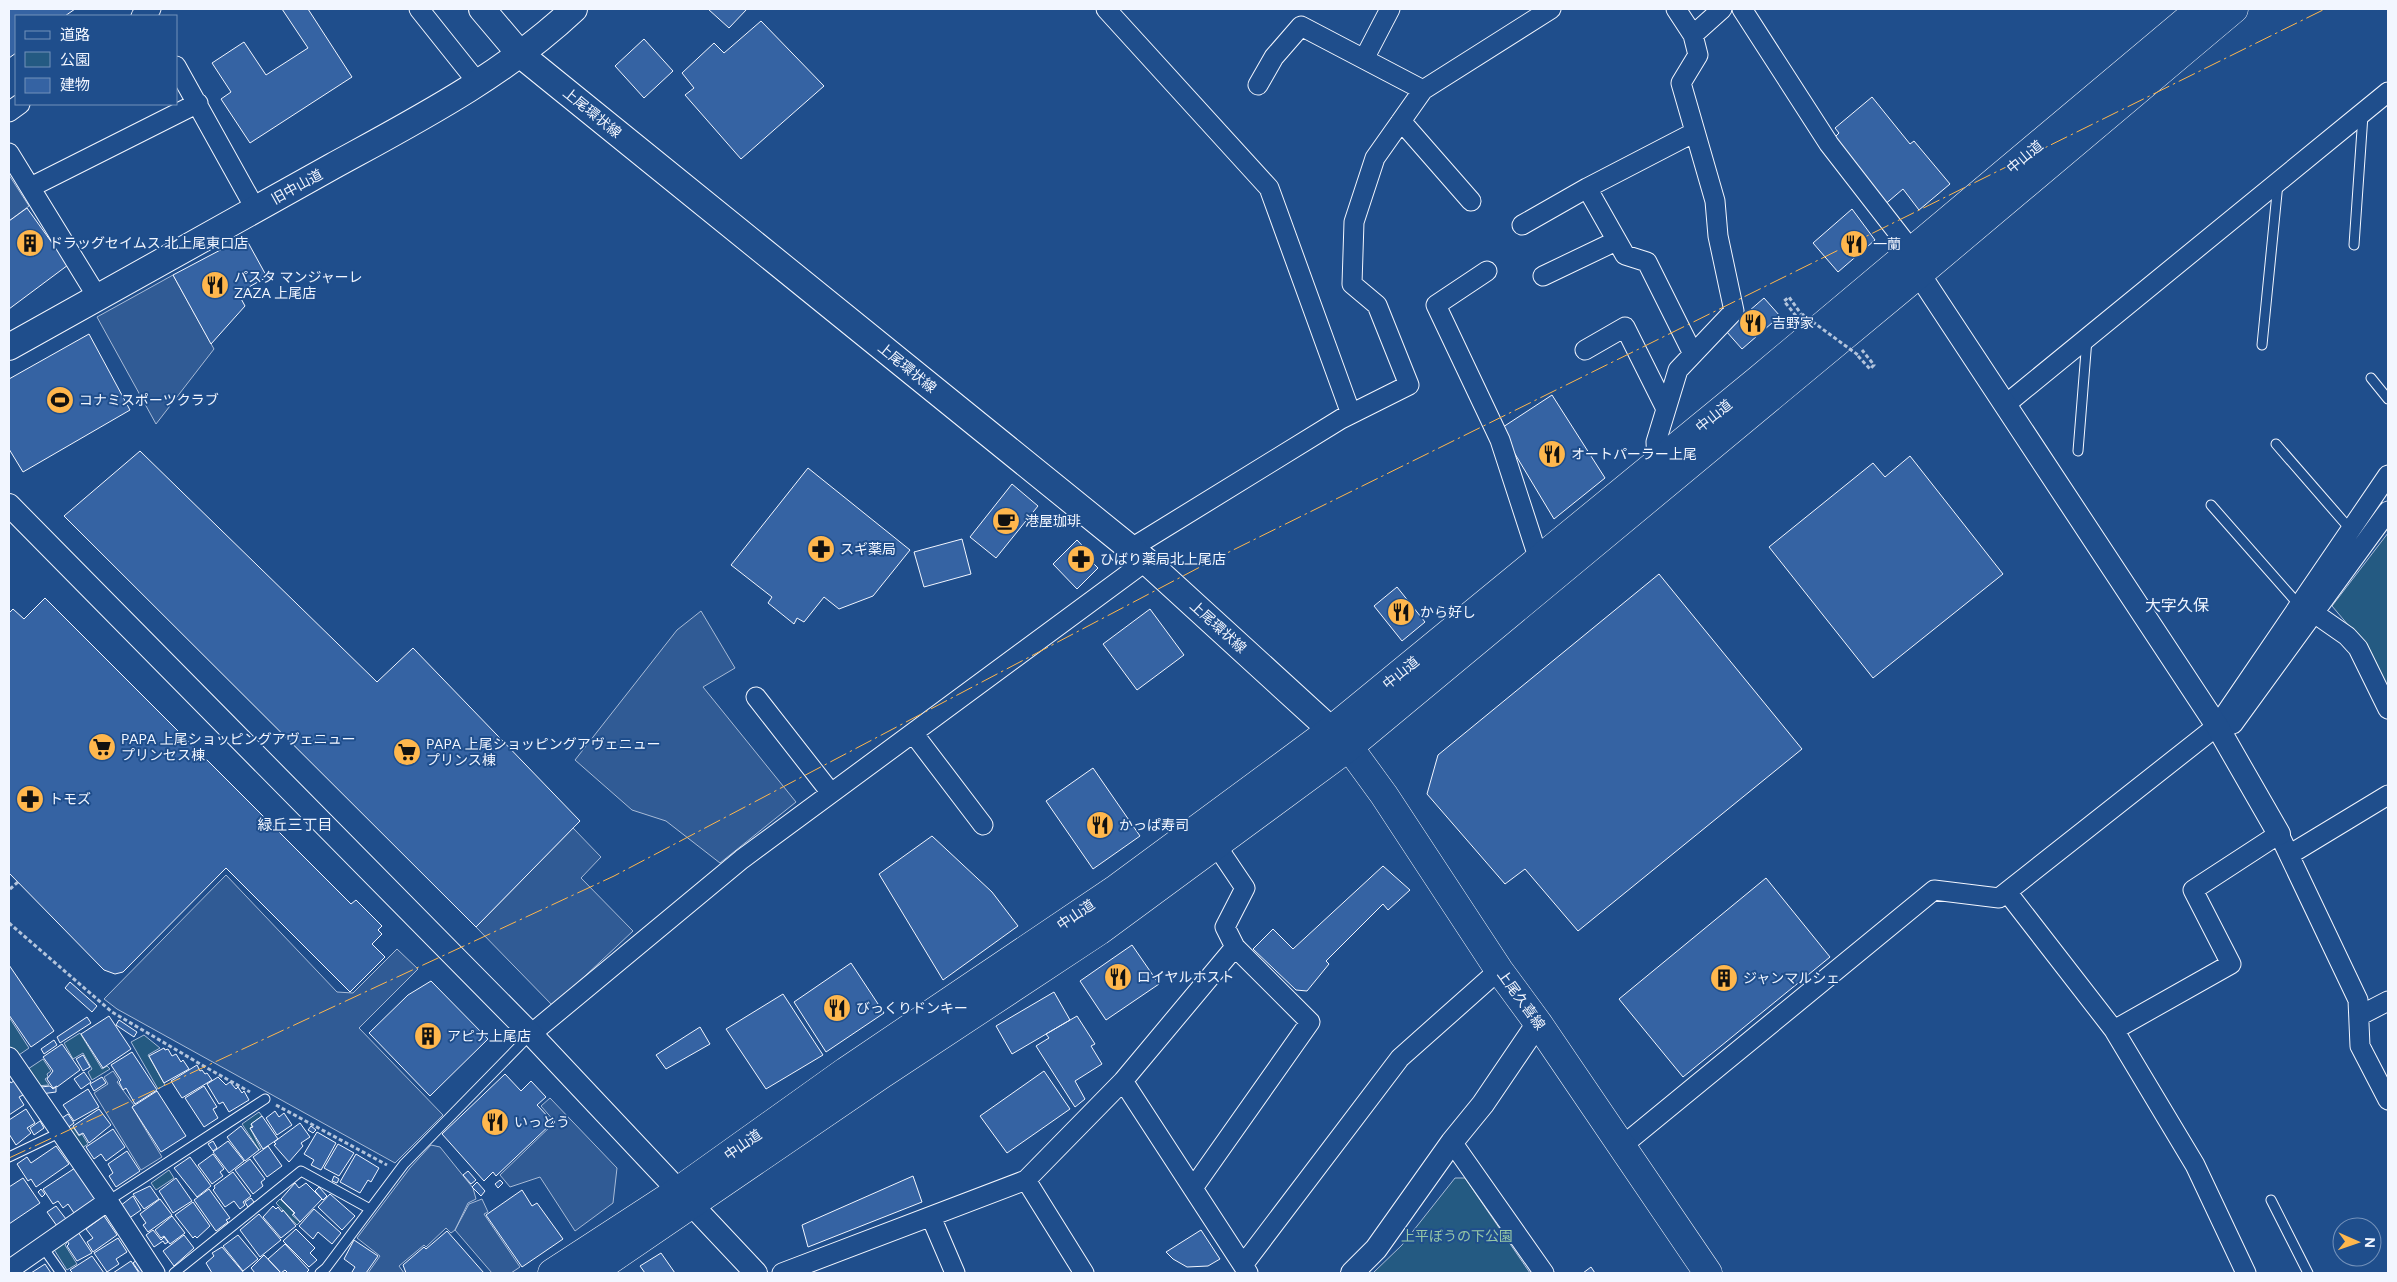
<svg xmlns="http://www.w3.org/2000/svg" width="2397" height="1282" font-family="Figtree,'Noto Sans JP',sans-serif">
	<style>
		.green { fill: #245a82; stroke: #a8bbd7 }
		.parking { fill: #305b95; stroke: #a8bbd7 }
		.building { fill: #3563a3; stroke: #f2f6ff }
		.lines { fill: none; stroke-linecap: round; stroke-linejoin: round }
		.service-casing { stroke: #f2f6ff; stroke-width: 11 }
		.minor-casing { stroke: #f2f6ff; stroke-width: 21 }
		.tertiary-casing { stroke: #f2f6ff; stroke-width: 24 }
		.secondary-casing { stroke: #f2f6ff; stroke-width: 28 }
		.primary-casing { stroke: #f2f6ff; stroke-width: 29 }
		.trunk-casing { stroke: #f2f6ff; stroke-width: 29 }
		.path { stroke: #b3c4dc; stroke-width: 3; stroke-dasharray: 4 2.5; stroke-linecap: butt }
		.service { stroke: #1f4e8c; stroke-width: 9 }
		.minor { stroke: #1f4e8c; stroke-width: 19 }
		.tertiary { stroke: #1f4e8c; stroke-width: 22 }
		.secondary { stroke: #1f4e8c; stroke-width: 26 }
		.primary { stroke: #1f4e8c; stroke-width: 28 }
		.trunk { stroke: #1f4e8c; stroke-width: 28 }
		.path-bridge { stroke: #b3c4dc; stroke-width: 3; stroke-dasharray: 4 2.5; stroke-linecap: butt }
		.power { stroke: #ffb74d; stroke-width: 1; stroke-dasharray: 18 4 2.5 4; stroke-linecap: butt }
		.labels { text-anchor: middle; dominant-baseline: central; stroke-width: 4; stroke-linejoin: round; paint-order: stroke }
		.street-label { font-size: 14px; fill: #f2f6ff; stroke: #1f4e8c }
		.poi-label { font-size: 14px; fill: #f2f6ff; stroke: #1f4e8c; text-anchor: start }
		.park-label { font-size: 14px; fill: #97c8a6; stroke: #1f4e8c }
		.neighbourhood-label { font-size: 15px; fill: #f2f6ff; stroke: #1f4e8c }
		.quarter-label { font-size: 16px; fill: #f2f6ff; stroke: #1f4e8c }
	</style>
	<rect width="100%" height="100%" fill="#1f4e8c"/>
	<path class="green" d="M2388,533V694L2360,639L2332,606Z
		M9,1017L29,1048L16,1057L9,1046Z
		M80,1033L102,1069L107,1066L110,1069L92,1080L88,1072L92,1069L83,1053L73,1059L64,1043Z
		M144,1035L160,1048L148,1055L165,1085L158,1089L131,1042Z
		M43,1059L51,1071L47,1074L48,1077L45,1079L49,1085L36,1086L25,1071Z
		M259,1112L262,1116L251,1124L252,1127L250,1128L261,1149L259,1150L242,1124Z
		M73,1127L79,1136L82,1134L88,1144L79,1150L67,1131Z
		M169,1170L174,1178L156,1190L151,1183Z
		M1455,1178H1465L1530,1273H1373L1402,1245Z
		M280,1199L294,1213L292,1215L300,1222L297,1225L276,1203Z
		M65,1241L67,1243L65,1245L77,1264L67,1270L53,1248Z"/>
	<path class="parking" d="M9,175L29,206L9,221Z
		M173,275L214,349L156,424L97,317Z
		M701,611L735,668L703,687L796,802L720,863L666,821L632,810L575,760L677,630Z
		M573,828L601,857L581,878L633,931L553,1006L476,927Z
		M226,875L337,992L353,993L397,949L418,969L359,1028L443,1115L395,1163L117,1009L104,999Z
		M113,1071L119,1080L117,1082L134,1105L132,1107L162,1157L141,1170L94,1093L108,1084L104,1077Z
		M550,1098L617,1168L613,1203L575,1231L540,1177L510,1187L500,1175L555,1122L541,1106Z
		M431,1145L440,1147L473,1188L476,1199L468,1203L455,1230L451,1233L446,1228L426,1247L424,1245L399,1266L404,1273H368L380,1256L357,1238L410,1168Z
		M482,1199L488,1212L484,1214L520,1267L511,1273H492L455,1230L469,1204Z"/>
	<path class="building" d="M9,9H75L65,16H16V53L9,58Z
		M282,9H308L352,77L250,143L221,99L231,92L212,63L244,42L266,75L308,48Z
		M708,9H747L729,28Z
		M761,21L824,86L741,159L685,95L694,88L682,73L714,43L724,53Z
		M644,39L673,71L644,98L615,66Z
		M1872,97L1910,144L1914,141L1950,184L1919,210L1903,189L1883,206L1835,137L1839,133L1835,128Z
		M27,208L68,265L9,309V221Z
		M1852,209L1875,240L1838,272L1813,243Z
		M245,237L267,277L238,293L245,306L211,344L173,275Z
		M1764,298L1780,316L1742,349L1726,331Z
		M89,334L130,410L23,472L9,449V379Z
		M1552,395L1605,478L1554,519L1500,429Z
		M140,451L377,682L413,648L580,821L476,927L64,516Z
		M1910,456L2003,574L1873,678L1769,547L1873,463L1885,477Z
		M808,468L910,550L873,596L839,609L824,597L804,622L797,618L794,624L768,603L772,597L731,565Z
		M1012,484L1038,506L996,558L970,537Z
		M962,539L971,574L924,587L914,552Z
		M1077,540L1095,559L1092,562L1098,568L1077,589L1053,564Z
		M1659,574L1802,749L1578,931L1525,869L1505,884L1427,794L1438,755Z
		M1397,587L1425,622L1402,641L1374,606Z
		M45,598L351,904L356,900L382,926L378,930L382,934L372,944L385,957L350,992L226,868L123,972L115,974L104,970L9,873V613L13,609L24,619Z
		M1150,609L1184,655L1137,690L1103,644Z
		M1093,768L1140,836L1093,869L1046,801Z
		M932,836L992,892L1018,926L943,980L879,874Z
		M1383,866L1410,890L1388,910L1383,904L1326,961L1329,964L1307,991L1296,990L1253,949L1273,929L1293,949Z
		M1766,878L1830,957L1683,1077L1619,999Z
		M1132,945L1159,984L1106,1020L1080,981Z
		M851,963L884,1013L826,1052L794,1002Z
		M9,965L54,1031L31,1047L9,1015Z
		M431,981L488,1039L430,1096L369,1033L408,995Z
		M70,982L97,1006L92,1012L65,988Z
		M1054,992L1070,1020L1012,1054L996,1026Z
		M783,994L823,1055L766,1089L726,1029Z
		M109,1016L131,1049L103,1068L81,1034Z
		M1077,1016L1095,1044L1091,1046L1102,1064L1075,1081L1085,1099L1075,1107L1036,1046L1049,1038L1046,1034Z
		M87,1017L91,1023L60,1043L57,1037Z
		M119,1020L137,1032L134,1037L116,1025Z
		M700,1027L710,1044L666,1069L656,1055Z
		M54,1040L57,1045L44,1054L41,1049Z
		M62,1044L80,1070L57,1087V1086L53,1088L47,1079L53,1071L43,1057Z
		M164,1048L165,1050L168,1049L172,1056L176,1054L181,1062L183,1060L189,1069L164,1083L149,1056Z
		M132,1052L157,1090L135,1104L126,1088L123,1090L119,1082L121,1080L111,1065Z
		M83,1055L90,1067L83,1071L76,1059Z
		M197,1065L200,1071L202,1070L205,1074L207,1073L212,1080L182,1098L171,1081Z
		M1044,1071L1070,1109L1007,1153L980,1116Z
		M84,1072L91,1082L81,1089L74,1079Z
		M505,1074L521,1091L531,1081L546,1097L537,1105L553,1122L496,1176L493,1172L484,1181L442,1134Z
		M102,1077L106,1083L94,1091L90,1084Z
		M218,1077L226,1085L230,1082L236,1089L238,1087L242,1093L244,1091L249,1100L229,1112L223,1102L219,1104L207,1084Z
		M9,1080L11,1083L15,1080L25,1094L19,1097L24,1105L9,1115Z
		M50,1086L53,1089L56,1087V1092L41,1094V1087Z
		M204,1086L217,1107L213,1109L218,1118L204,1127L185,1098Z
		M88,1089L99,1107L74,1121L63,1105Z
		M157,1091L186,1136L161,1152L132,1107Z
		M26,1109L35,1123L27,1128L31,1133L16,1145L9,1134V1120Z
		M99,1109L111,1125L89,1143L83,1133L79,1135L73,1126Z
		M275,1111L279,1117L284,1113L292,1125L277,1135L266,1118Z
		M68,1114L74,1123L66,1129L59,1120Z
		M262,1116L278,1139L263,1149L250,1128L253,1127L251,1124Z
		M40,1121L44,1128L34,1135L30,1128Z
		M300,1123L310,1137L301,1143L303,1146L289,1162L274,1145L276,1144L274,1142Z
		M241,1126L259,1150L245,1161L227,1137Z
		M311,1126L316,1130L313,1133L308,1130Z
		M113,1129L125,1147L106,1161L101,1154L94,1159L86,1147Z
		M317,1132L336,1143L321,1170L311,1165L314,1160L304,1154Z
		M213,1141L217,1148L213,1151L208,1144Z
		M228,1141L244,1161L229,1173L213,1152Z
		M338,1144L354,1153L339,1176L324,1168Z
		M56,1146L69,1164L36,1187L31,1179L28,1181L17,1164L27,1157L31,1163Z
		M268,1146L282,1166L267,1177L253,1157Z
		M127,1151L140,1171L116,1187L109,1176L113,1173L108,1164Z
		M213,1154L224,1169L220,1172L223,1176L212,1184L198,1165Z
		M356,1154L379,1168L371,1182L368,1180L360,1193L340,1182Z
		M190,1157L211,1186L197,1197L174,1168Z
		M250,1159L265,1179L261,1182L263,1186L253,1194L235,1170Z
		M75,1168L96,1199L74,1213L68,1204L63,1208L58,1201L53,1204L43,1189Z
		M468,1171L476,1180L471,1184L463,1175Z
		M233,1172L251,1196L243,1202L245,1205L240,1209L234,1201L225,1207L213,1190L215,1188L214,1186Z
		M334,1176L339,1179L337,1183L332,1181Z
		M913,1176L922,1202L808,1247L802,1225Z
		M23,1178L40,1203L9,1224V1187Z
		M176,1178L192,1201L173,1213L159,1191Z
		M500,1180L503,1183L498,1188L495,1184Z
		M477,1182L485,1191L481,1196L472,1187Z
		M295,1183L299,1188L306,1183L322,1199L300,1222L293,1214L295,1213L281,1199Z
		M150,1186L159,1199L144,1209L133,1194Z
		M319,1187L327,1196L323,1200L315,1191Z
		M41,1189L45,1194L42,1197L38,1192Z
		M209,1189L230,1218L226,1220L228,1222L216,1231L194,1200Z
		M522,1190L532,1206L537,1203L563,1239L522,1267L486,1215Z
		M330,1194L355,1216L342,1230L318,1207Z
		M133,1196L141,1210L128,1219L120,1206Z
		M251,1198L254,1202L248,1207L245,1202Z
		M160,1199L172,1215L148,1232L143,1225L146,1223L140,1214Z
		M193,1202L210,1226L197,1238L195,1236L193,1238L175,1215Z
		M56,1206L66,1219L57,1226L47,1212Z
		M273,1206L276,1209L278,1207L282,1212L283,1210L296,1226L281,1238L263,1217Z
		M314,1209L341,1233L332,1244L318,1232L313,1239L299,1226Z
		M259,1214L281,1240L260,1257L240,1230Z
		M104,1216L117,1235L93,1252L87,1242L93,1238L86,1229Z
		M172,1216L185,1233L170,1244L164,1236L161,1238L155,1230Z
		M296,1229L315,1248L310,1253L317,1260L309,1267L283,1241Z
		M153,1230L161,1240L164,1237L168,1242L165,1244L163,1241L154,1247L146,1235Z
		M1201,1230L1220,1259L1208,1266L1187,1267L1173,1259L1166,1252Z
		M447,1231L484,1273H406L403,1265L424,1247L426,1249Z
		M78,1232L92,1253L77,1261L67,1246L69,1244L66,1239Z
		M184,1235L194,1248L174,1266L163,1251Z
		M238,1235L258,1259L243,1271L223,1246Z
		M118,1238L127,1252L116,1259L119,1264L107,1272L94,1253Z
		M354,1240L378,1256L366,1273H354L352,1272L355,1267L344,1259Z
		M285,1244L309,1270L306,1273H288L285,1270L281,1273L268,1259Z
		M222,1247L244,1273H212L206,1263L214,1256L212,1253Z
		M661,1253L675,1273H645L640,1266Z
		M264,1255L281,1273H255L251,1268Z
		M92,1256L104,1273H73L70,1270Z
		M138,1259L146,1273H140L133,1263Z
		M131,1261L139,1273H113Z
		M45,1264L51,1273H31Z
		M1591,1267L1595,1273H1583Z"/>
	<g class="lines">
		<g class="service-casing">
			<path id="service" d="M2354,245L2363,115
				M2262,345L2278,183
				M2371,378L2388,399
				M2276,444L2350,529
				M2078,451L2087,339
				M2211,505L2299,605
				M9,1157L61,1132
				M2271,1200L2308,1273
				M108,1201L265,1099
				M42,1246L61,1273
				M174,1273L301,1171L370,1209
				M320,1273L326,1268L404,1164L531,1034"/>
		</g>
		<g class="minor-casing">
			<path id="minor" d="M419,9L478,83
				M1106,9L1269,188L1351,414
				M1676,9L1693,35
				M1742,9L1829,144L1912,251
				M141,16L151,9
				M1364,59L1390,9
				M176,66L256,210
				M1258,85L1274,57L1301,26L1423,90
				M9,112L20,104
				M1401,121L1471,201
				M9,153L98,298
				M31,187L198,103
				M1522,225L1587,188
				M1487,271L1436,305L1500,440L1539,560
				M1543,276L1616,241
				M1585,350L1625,327L1666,409
				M1693,354L1647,262L1625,255L1587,188L1695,132
				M2005,405L2388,92
				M1657,463L1656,442L1678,370L1734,311L1718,236L1715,201L1681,83L1698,55L1693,35L1722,9
				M1130,549L1341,419L1409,385L1377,305L1352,284L1354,222L1375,158L1423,90L1551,9
				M2314,613L2347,636L2358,648L2388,709
				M756,697L831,793
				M2233,724L2388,511
				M913,733L983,825
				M2289,855L2388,795
				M2007,892L2114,1030L2195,1165L2246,1273
				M2359,1016L2388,1001
				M2114,1030L2231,964L2193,890L2279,834L2358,1000L2360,1046L2388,1100
				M531,1034L742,859L1146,561
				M9,1057L108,1201L155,1273
				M1123,1081L1248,1273
				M1452,1142L1544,1273
				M1622,1146L1934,890L1999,898L2217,726L2388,475
				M1026,1180L1084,1273
				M1193,1188L1310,1022L1235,947L1225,927L1245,888L1216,845
				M931,1217L955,1273
				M1243,1265L1400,1058L1499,970
				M9,1270L108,1201
				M782,1273L1026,1180L1123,1081L1235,947"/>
		</g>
		<g class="tertiary-casing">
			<path id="tertiary" d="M1919,274L2217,726L2279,834
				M9,505L531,1034L756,1273
				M1352,1273L1376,1249L1452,1142L1483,1104L1538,1023"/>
		</g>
		<g class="secondary-casing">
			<path id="secondary" d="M482,9L521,55L1146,561L1331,730
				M9,347C117,287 225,227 333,166C417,120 504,75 574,9"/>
		</g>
		<g class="primary-casing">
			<path id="primary" d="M1332,731L1349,747L1384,795L1499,970L1538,1023L1708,1273"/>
		</g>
		<g class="trunk-casing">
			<path id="trunk" d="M552,1273L678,1191L846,1071L1117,888L1331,730L1759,379L2200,9
				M591,1273L881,1075L1099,931L1349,747L1919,274L2234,9"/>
		</g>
		<path class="path" d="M1796,316L1784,301L1789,297L1801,314
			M1858,356L1870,369L1874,365L1862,350
			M10,889L18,882
			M9,923L112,1012L207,1068L250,1092
			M276,1105L387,1165"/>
		<use href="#service" class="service"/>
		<use href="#minor" class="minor"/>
		<use href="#tertiary" class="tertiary"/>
		<use href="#secondary" class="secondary"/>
		<use href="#primary" class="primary"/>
		<use href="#trunk" class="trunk"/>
		<path class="path-bridge" d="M1802,314L1858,355"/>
		<path class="power" d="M9,1158L614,876L1219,557L2325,9"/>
	</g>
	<defs>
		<g id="building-disc" transform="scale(1.4375)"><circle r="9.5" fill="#ffb74d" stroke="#1f4e8c"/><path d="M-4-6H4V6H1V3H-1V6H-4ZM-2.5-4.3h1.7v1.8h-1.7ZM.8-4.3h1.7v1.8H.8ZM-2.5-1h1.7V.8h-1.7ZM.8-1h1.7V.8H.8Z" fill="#111"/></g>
		<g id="restaurant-disc" transform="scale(1.4375)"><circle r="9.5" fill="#ffb74d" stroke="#1f4e8c"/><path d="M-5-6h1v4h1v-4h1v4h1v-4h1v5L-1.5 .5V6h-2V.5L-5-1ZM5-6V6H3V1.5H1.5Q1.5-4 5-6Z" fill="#111"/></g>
		<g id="stadium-disc" transform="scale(1.4375)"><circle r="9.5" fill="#ffb74d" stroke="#1f4e8c"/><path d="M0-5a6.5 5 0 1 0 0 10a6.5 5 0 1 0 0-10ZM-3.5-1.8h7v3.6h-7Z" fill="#111"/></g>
		<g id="cafe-disc" transform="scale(1.4375)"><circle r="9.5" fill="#ffb74d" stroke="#1f4e8c"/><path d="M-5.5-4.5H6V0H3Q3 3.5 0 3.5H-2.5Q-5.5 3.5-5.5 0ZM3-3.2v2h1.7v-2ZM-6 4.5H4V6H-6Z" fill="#111"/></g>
		<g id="pharmacy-disc" transform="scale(1.4375)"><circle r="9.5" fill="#ffb74d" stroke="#1f4e8c"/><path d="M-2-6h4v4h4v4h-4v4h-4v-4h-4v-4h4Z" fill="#111"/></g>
		<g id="supermarket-disc" transform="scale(1.4375)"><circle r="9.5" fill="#ffb74d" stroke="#1f4e8c"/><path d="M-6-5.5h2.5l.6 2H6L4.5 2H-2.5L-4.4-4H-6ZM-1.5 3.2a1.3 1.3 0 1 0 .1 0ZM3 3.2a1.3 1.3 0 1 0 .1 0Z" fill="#111"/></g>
	</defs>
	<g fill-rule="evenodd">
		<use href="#building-disc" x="30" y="243"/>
		<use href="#restaurant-disc" x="1854" y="244"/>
		<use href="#restaurant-disc" x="215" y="285"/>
		<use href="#restaurant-disc" x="1753" y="323"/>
		<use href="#stadium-disc" x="60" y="400"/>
		<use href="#restaurant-disc" x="1552" y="454"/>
		<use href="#cafe-disc" x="1006" y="521"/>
		<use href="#pharmacy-disc" x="821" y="549"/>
		<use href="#pharmacy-disc" x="1081" y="559"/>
		<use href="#restaurant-disc" x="1401" y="612"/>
		<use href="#supermarket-disc" x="102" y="747"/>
		<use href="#supermarket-disc" x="407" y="752"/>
		<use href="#pharmacy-disc" x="30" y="799"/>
		<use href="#restaurant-disc" x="1100" y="825"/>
		<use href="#restaurant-disc" x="1118" y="977"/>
		<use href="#building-disc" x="1724" y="978"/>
		<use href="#restaurant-disc" x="837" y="1008"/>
		<use href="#building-disc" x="428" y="1036"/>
		<use href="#restaurant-disc" x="495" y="1122"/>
	</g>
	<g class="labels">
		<g class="street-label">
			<text transform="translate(592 113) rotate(39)">上尾環状線</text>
			<text transform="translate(2025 157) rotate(-40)">中山道</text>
			<text transform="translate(297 187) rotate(-29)">旧中山道</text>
			<text transform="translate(907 368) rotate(39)">上尾環状線</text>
			<text transform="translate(1714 416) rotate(-39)">中山道</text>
			<text transform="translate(1218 627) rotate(42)">上尾環状線</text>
			<text transform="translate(1401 673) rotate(-39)">中山道</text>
			<text transform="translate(1076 915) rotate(-34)">中山道</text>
			<text transform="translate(1521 1000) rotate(54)">上尾久喜線</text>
			<text transform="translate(743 1145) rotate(-35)">中山道</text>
		</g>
		<g class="poi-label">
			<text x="49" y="243">ドラッグセイムス 北上尾東口店</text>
			<text x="1873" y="244">一蘭</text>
			<text x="234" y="277">パスタ マンジャーレ<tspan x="234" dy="16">ZAZA 上尾店</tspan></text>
			<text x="1772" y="323">吉野家</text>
			<text x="79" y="400">コナミスポーツクラブ</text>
			<text x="1571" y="454">オートパーラー上尾</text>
			<text x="1025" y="521">港屋珈琲</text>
			<text x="840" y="549">スギ薬局</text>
			<text x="1100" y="559">ひばり薬局北上尾店</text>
			<text x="1420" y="612">から好し</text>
			<text x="121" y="739">PAPA 上尾ショッピングアヴェニュー<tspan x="121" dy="16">プリンセス棟</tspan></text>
			<text x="426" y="744">PAPA 上尾ショッピングアヴェニュー<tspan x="426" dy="16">プリンス棟</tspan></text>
			<text x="49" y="799">トモズ</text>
			<text x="1119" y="825">かっぱ寿司</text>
			<text x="1137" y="977">ロイヤルホスト</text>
			<text x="1743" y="978">ジャンマルシェ</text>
			<text x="856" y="1008">びっくりドンキー</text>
			<text x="447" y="1036">アピナ上尾店</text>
			<text x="514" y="1122">いっとう</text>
		</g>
		<g class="park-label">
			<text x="1457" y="1236">上平ぼうの下公園</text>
		</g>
		<g class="neighbourhood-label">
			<text x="295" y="825">緑丘三丁目</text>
		</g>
		<g class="quarter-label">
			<text x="2177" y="605">大字久保</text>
		</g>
	</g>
	<rect width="2397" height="1282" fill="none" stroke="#f2f6ff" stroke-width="20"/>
	<rect x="15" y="15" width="162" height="90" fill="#1f4e8c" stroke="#7391ba"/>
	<rect x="25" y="31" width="25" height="8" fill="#1f4e8c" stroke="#7391ba"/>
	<text x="60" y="40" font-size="15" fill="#f2f6ff">道路</text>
	<rect x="25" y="52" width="25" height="15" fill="#245a82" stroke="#7391ba"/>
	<text x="60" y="65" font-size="15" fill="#f2f6ff">公園</text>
	<rect x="25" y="78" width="25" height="15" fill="#3563a3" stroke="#7391ba"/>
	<text x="60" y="90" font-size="15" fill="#f2f6ff">建物</text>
	<g transform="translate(2357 1242) rotate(92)"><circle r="24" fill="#1f4e8c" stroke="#7391ba"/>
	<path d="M0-4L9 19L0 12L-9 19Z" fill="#ffb74d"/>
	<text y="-8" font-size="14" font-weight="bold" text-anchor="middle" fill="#f2f6ff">N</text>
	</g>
</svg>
